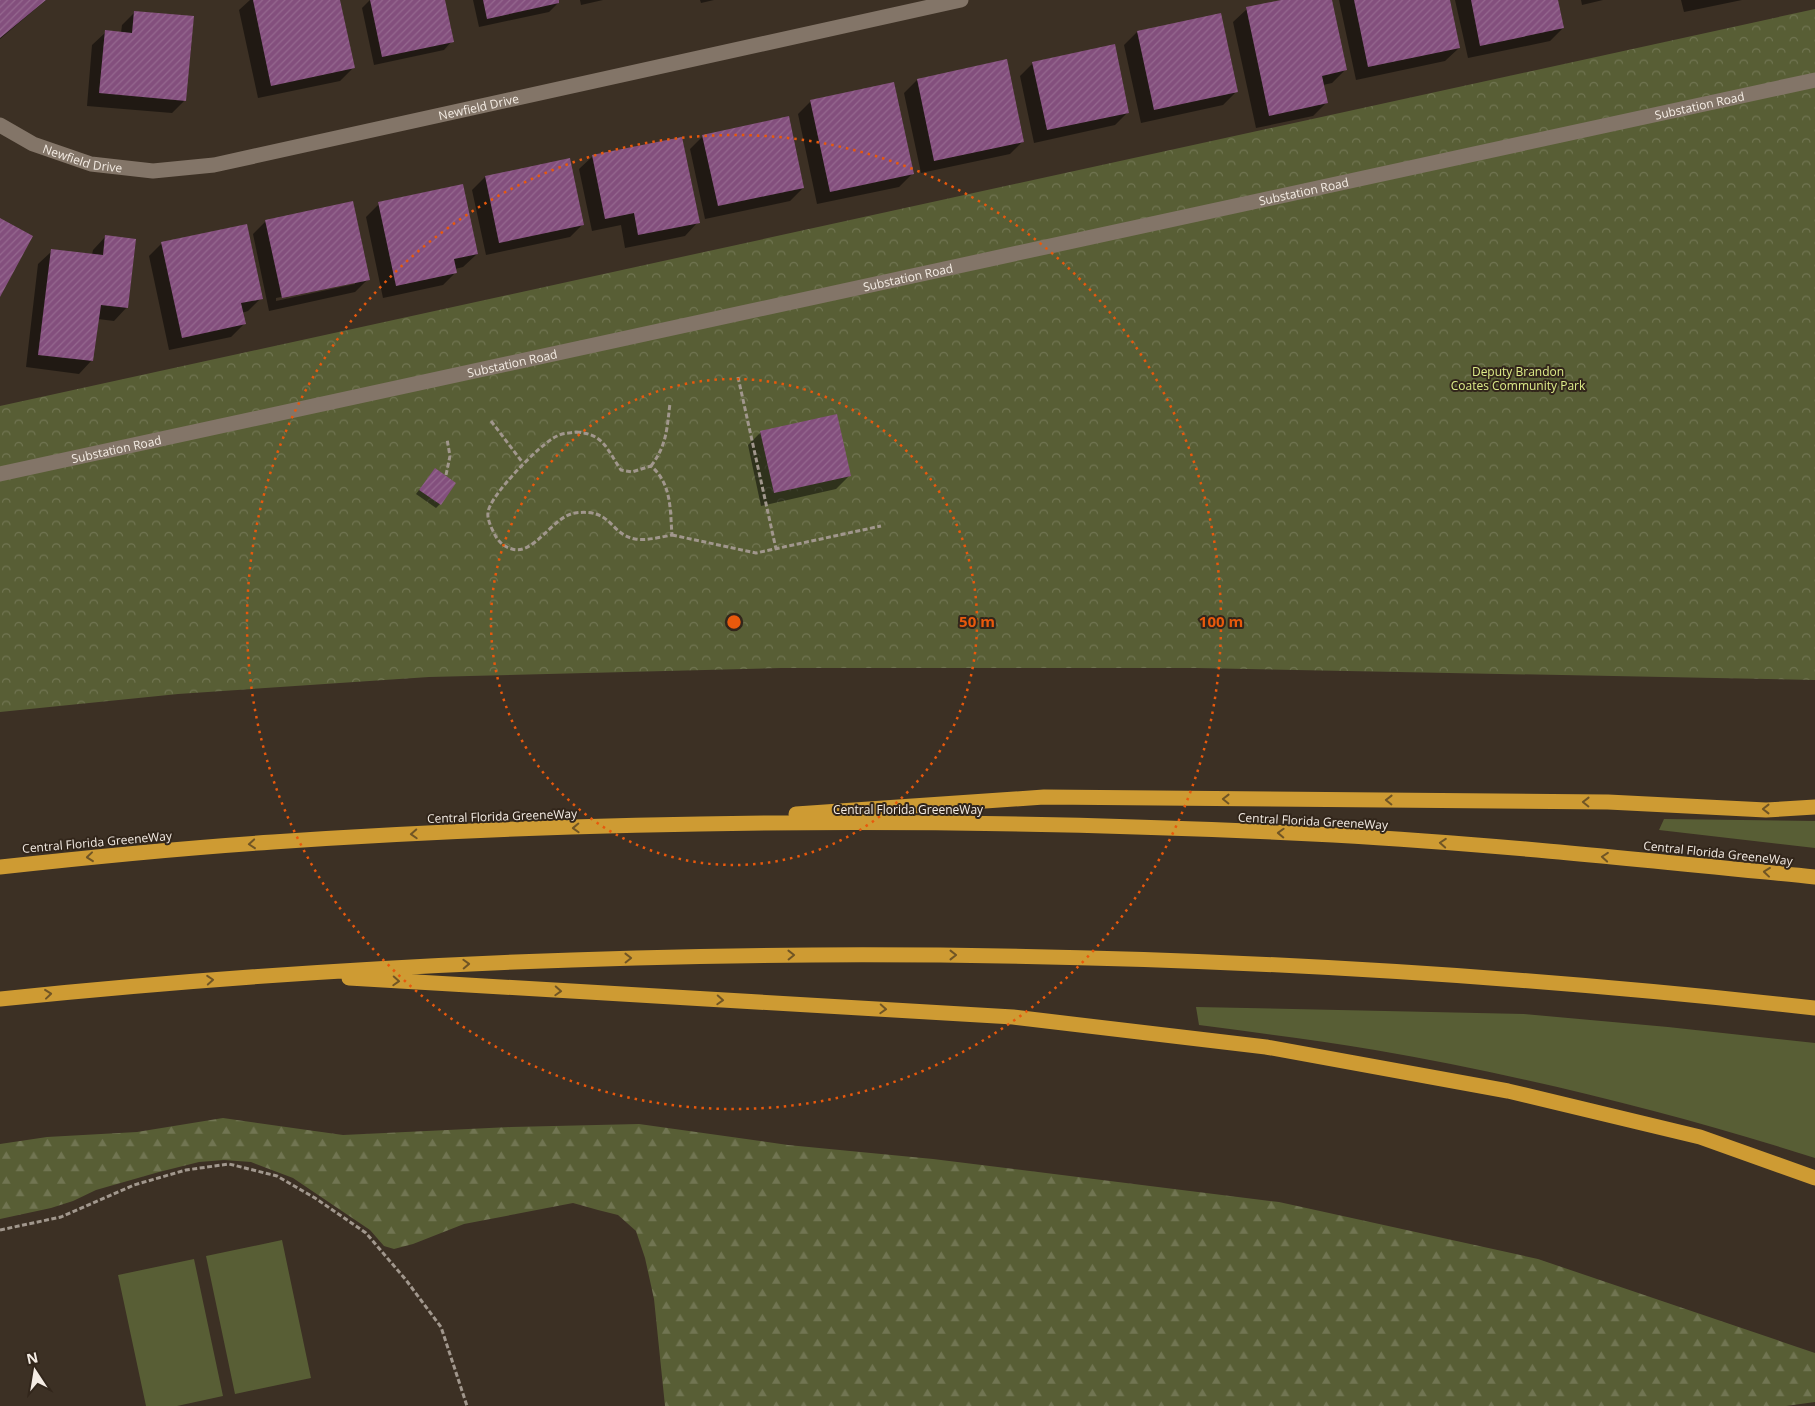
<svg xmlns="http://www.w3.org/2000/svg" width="1815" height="1406" font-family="'Open Sans',sans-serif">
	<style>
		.grass { fill: #585e35 }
		.forest { fill: url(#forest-firs) }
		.park { fill: url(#park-crowns) }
		.shadow { fill: #0007; fill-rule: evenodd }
		.building { fill: url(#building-hatch) }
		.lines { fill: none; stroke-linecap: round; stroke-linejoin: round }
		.path { stroke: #a1978d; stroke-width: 3; stroke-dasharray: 5 2.5; stroke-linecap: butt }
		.minor { stroke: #837568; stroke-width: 15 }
		.highway { stroke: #ce9b33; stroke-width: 15 }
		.oneway { stroke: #705525 }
		.ring { fill: none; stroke: #e8590c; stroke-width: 2.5; stroke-dasharray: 2.5 5 }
		.labels { text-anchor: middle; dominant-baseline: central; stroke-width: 4; stroke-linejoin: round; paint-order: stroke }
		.street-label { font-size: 12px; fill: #f4ece4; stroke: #32261b }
		.park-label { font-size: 12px; fill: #deec89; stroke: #32261b }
		.centre { fill: #e8590c; stroke: #32261b; stroke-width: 2.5 }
		.ring-label { font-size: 15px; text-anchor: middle; font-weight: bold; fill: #e8590c; stroke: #32261b; stroke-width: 4; stroke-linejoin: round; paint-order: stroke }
	</style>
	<defs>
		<pattern id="forest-firs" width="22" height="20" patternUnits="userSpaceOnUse" patternTransform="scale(1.25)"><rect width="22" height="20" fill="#585e35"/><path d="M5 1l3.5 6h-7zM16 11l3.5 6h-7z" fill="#717552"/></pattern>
		<pattern id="park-crowns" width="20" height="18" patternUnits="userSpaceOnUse" patternTransform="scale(1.25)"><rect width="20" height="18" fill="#585e35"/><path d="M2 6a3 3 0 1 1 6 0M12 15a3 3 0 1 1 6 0" fill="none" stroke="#717552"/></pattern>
		<pattern id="building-hatch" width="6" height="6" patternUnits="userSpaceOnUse" patternTransform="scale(1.25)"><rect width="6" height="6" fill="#834f7d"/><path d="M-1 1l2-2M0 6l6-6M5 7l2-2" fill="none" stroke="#95688f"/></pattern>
	</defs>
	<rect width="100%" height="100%" fill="#3c3024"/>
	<path class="grass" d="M1664,819L1815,821V848L1659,830Z
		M1196,1007L1524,1014L1668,1027L1815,1043V1158C1671,1112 1524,1076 1375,1050C1317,1040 1258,1033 1199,1025Z
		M282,1240L311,1378L235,1394L206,1256Z
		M194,1259L223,1396L177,1406H146L118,1275Z"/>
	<path class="forest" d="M223,1118L343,1135L511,1127L639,1124L788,1145L933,1159L1279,1202L1538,1259L1815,1353V1402L1786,1406H665L654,1299L645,1258L636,1231L618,1215L598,1210L573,1203L464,1224L413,1244L394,1249L384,1246L370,1230L293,1178L251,1162L224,1160L199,1162L159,1172L96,1190L73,1201L51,1208L0,1219V1144L47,1137L137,1132Z"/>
	<path class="park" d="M1815,9V680L1197,668H781L429,677L178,694L0,712V406Z"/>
	<path class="shadow" d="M0,0H46L0,39Z
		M250,0H339L353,68L340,81L258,98L239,10Z
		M370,0H444L452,41L444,50L374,65L362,8Z
		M473,0H557L558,3L549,12L479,27Z
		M580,0H603L581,5Z
		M700,0H714L701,3Z
		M1287,0H1330L1345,70L1332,83L1323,85L1326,103L1313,116L1256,128L1233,22L1247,9Z
		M1339,0H1448L1459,48L1445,61L1356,80Z
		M1455,0H1557L1563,28L1550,41L1468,58Z
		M1581,0H1603L1582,5Z
		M1681,0H1742L1684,12Z
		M135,12L185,100L172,113L87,106L92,45L106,32L121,33L122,25Z
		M1137,32L1236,92L1223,105L1141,123L1124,45Z
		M1033,63L1128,112L1115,125L1034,143L1020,76Z
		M917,80L1023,141L1010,154L921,173L904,93Z
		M811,101L912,174L899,187L817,204L798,114Z
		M703,136L803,188L790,201L705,219L690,149Z
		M593,156L698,222L685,236L625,248L621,225L592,231L579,169Z
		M485,177L583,224L570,237L486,255L472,190Z
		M379,204L477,254L463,267L455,269L456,272L443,285L383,298L366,217Z
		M266,221L368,279L355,292L269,311L253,234ZM355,282V284L276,301V298Z
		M106,236L127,307L114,321L98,319L92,360L79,374L26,367L38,264L52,251L92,255L93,250Z
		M162,243L261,298L248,311L242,313L244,324L231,337L169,350L149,256Z
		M761,432L849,476L836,489L761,506L748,445Z
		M435,469L440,504L436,508L416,494Z"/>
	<path class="building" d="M0,0H46L0,38Z
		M253,0H340L355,68L271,86Z
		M370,0H445L454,42L382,57Z
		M483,0H559V3L487,19Z
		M1281,0H1332L1347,70L1322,76L1328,103L1269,116L1246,7Z
		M1354,0H1450L1460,48L1368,67Z
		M1471,0H1558L1564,28L1480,46Z
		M134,11L194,16L186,101L99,93L105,30L132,33Z
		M1221,13L1238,92L1154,110L1137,31Z
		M1115,44L1129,113L1047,130L1032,62Z
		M1007,59L1024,142L934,161L917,79Z
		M894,82L914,174L830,192L810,100Z
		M789,116L804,188L718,206L702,135Z
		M682,137L700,223L638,235L634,213L605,219L592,155Z
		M570,158L584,225L499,243L485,176Z
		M463,184L478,254L454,259L457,273L396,286L378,202Z
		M353,201L370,280L282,298L265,220Z
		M0,218L33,236L0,297Z
		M247,224L263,299L241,303L246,324L182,338L161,242Z
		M105,235L136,239L128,308L101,305L93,361L38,355L51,249L103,255Z
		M837,414L851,476L774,493L760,431Z
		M435,468L456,483L441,505L419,490Z"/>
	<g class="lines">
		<path class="path" d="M738,377L776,549
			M491,421L523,463
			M576,432C604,434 606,448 621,470L632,472L651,466C672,484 670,510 672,535C661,537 646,541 635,539C609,534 613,508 575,513C553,516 534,556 512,549C502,546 497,540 493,531C491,527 487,518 488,513C488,497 541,443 557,436C563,433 570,433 576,432Z
			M651,466C667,445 667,428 670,403
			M446,475L450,456L447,439
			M672,535L756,553L881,526
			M0,1230L61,1217L134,1185L186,1170L229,1164L277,1176L315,1198L366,1233L406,1280L441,1327L467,1406"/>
		<g class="minor">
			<path id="s1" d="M0,125L33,144L91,164L153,171L214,165L961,0"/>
			<path id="s2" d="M0,474L1815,80"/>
		</g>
		<path class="highway" d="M796,814L1044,797L1608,802L1766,810L1815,807
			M0,867C91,857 182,848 273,842C625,818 980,817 1333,835C1494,844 1655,861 1815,877
			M349,978L1013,1017L1266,1047L1508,1091L1700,1137L1815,1178
			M0,999C603,937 1213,941 1815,1008"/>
	</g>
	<defs><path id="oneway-chevron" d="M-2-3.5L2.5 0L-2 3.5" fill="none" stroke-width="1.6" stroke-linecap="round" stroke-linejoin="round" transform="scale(1.25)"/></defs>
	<g class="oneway">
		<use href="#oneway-chevron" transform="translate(1226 799) rotate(-179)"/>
		<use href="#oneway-chevron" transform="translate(1389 800) rotate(-179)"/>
		<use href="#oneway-chevron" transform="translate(1586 802) rotate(-179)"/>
		<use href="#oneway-chevron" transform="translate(1766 809) rotate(180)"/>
		<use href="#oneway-chevron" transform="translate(576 828) rotate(178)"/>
		<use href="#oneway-chevron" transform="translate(1281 833) rotate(-178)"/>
		<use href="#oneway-chevron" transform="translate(414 834) rotate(177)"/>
		<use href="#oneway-chevron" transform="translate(1443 843) rotate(-176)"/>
		<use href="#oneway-chevron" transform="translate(252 844) rotate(175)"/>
		<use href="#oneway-chevron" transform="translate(90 857) rotate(174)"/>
		<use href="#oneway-chevron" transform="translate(1605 857) rotate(-175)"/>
		<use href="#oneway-chevron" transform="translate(1767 872) rotate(-174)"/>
		<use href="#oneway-chevron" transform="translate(791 955) rotate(-1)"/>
		<use href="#oneway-chevron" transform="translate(953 955)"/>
		<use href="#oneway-chevron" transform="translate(628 958) rotate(-1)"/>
		<use href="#oneway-chevron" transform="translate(466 964) rotate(-2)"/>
		<use href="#oneway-chevron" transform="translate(210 980) rotate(-4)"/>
		<use href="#oneway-chevron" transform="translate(396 981) rotate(3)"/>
		<use href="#oneway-chevron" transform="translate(558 991) rotate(3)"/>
		<use href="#oneway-chevron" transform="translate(48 994) rotate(-6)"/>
		<use href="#oneway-chevron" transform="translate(720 1000) rotate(3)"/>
		<use href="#oneway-chevron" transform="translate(883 1009) rotate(3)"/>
	</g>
	<g class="ring">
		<circle cx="734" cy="622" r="243"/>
		<circle cx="734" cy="622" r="487"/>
	</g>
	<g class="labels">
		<g class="street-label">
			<text stroke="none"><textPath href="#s2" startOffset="1739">Substation Road</textPath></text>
			<text stroke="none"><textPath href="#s1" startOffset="494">Newfield Drive</textPath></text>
			<text stroke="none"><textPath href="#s1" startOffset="90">Newfield Drive</textPath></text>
			<text stroke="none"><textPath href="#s2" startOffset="1334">Substation Road</textPath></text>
			<text stroke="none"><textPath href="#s2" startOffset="929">Substation Road</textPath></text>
			<text stroke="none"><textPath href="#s2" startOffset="524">Substation Road</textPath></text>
			<text stroke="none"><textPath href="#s2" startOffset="119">Substation Road</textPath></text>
			<text x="908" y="809">Central Florida GreeneWay</text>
			<text transform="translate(502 816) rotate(-2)">Central Florida GreeneWay</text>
			<text transform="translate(1313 821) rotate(3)">Central Florida GreeneWay</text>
			<text transform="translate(97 842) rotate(-5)">Central Florida GreeneWay</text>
			<text transform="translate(1718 853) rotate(6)">Central Florida GreeneWay</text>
		</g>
		<g class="park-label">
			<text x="1518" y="371">Deputy Brandon<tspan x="1518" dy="14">Coates Community Park</tspan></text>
		</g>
	</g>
	<circle cx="734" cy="622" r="8" class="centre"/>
	<g class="ring-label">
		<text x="977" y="627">50 m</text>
		<text x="1221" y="627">100 m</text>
	</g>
	<g transform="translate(35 1371) rotate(348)" stroke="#32261b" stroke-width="4" paint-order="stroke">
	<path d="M0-4L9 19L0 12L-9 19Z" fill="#f4ece4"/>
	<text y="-8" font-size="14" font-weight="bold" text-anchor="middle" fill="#f4ece4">N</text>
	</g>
</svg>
